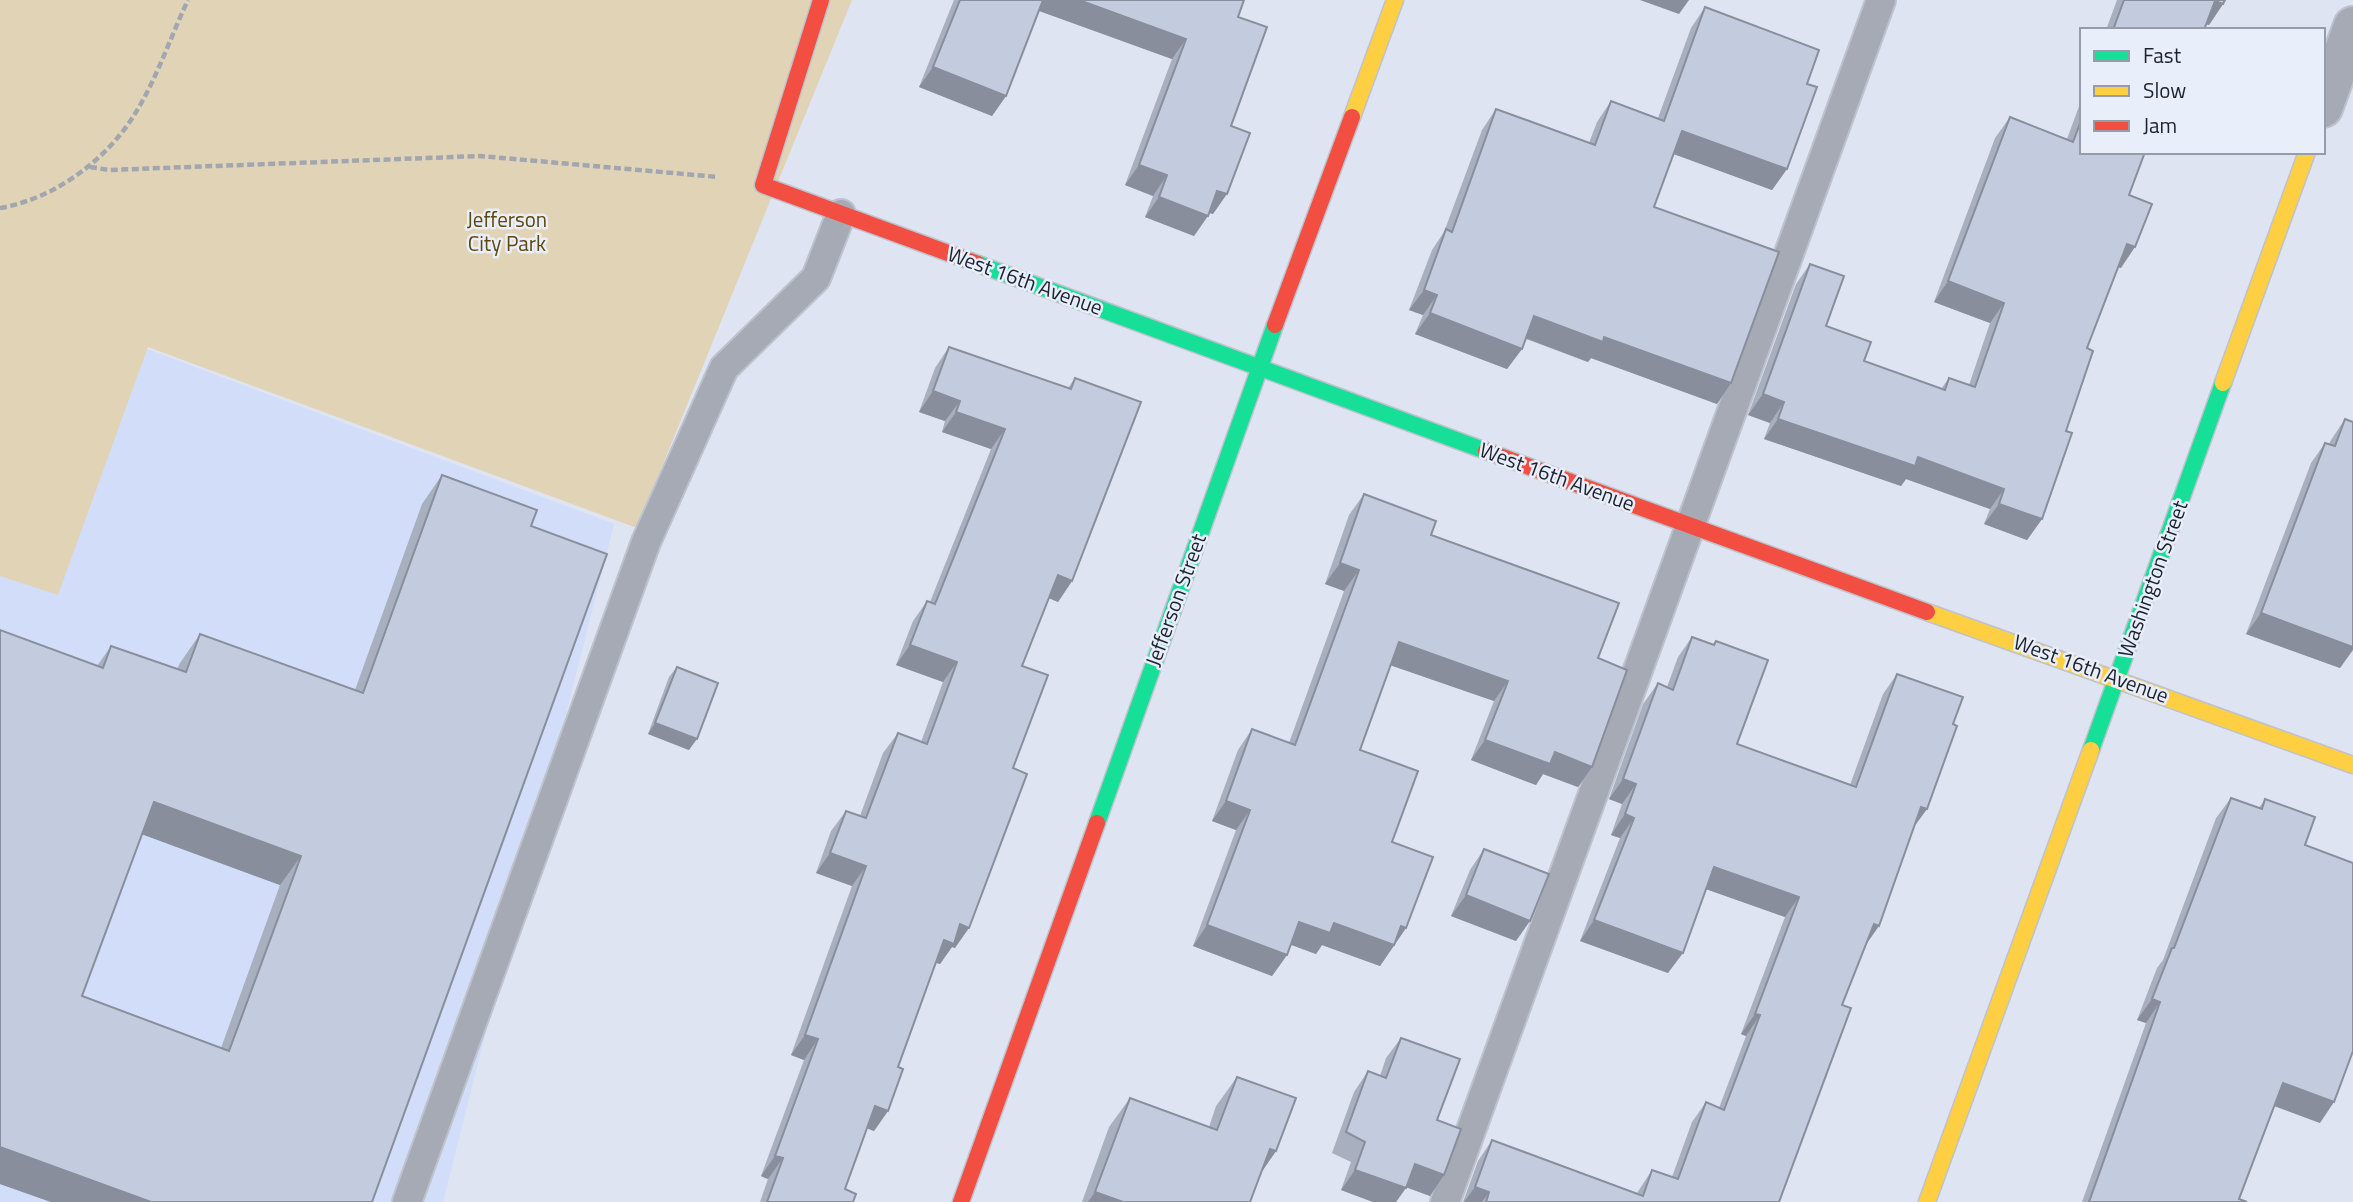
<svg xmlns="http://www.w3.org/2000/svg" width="2353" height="1202" font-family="'Titillium Web',sans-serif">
  <rect width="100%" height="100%" fill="#dee4f2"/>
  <polygon fill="#d2ddf9" points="0,294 614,524 443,1202 0,1202"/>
  <polygon fill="#e1d4b6" points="0,0 852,0 637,528 148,347 58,595 0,576"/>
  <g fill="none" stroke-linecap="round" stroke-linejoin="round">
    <defs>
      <g id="lane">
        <polyline points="407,1202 646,542 724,368 816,278 841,214"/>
        <polyline points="1445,1202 1881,0"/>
      </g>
      <polyline id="street" points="2323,108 2353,26"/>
      <g id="fast">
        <polyline points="978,264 1486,451"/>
        <polyline points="2091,750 2223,383"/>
        <polyline points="1097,823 1275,325"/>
      </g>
      <g id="slow">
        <polyline points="1352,117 1395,0"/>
        <polyline points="2223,383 2307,152"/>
        <polyline points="1927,612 2353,765"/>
        <polyline points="1927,1202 2091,750"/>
      </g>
      <g id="jam">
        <polyline points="821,0 763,185 978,264"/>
        <polyline points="1275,325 1352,117"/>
        <polyline points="1486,451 1927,612"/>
        <polyline points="961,1202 1097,823"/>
      </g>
    </defs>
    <use href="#lane" stroke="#bdc2cd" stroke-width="32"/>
    <use href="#street" stroke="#bdc2cd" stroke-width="42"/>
    <use href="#fast" stroke="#bdc2cd" stroke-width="19"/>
    <use href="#slow" stroke="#bdc2cd" stroke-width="19"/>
    <use href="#jam" stroke="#bdc2cd" stroke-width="19"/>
    <g stroke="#a2a6b0" stroke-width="4.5" stroke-dasharray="7 3.5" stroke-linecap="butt">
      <polyline points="90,167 109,170 480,156 718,177"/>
      <path d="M0,208c53,-9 104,-46 133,-91 23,-36 37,-79 55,-117"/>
    </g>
    <use href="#lane" stroke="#a5aab5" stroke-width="28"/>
    <use href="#street" stroke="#a5aab5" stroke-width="38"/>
    <use href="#fast" stroke="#16e098" stroke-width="16"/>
    <use href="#slow" stroke="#ffcf43" stroke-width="16"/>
    <use href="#jam" stroke="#f24e42" stroke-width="16"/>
  </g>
  <g fill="#a8afbf" fill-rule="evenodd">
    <polygon points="954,0 1244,0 1238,17 1231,126 1213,214 1209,213 1194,236 1145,217 1153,196 1125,185 1172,59 1039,11 1006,96 992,116 919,87"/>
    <polygon points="2117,0 2225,0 2223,4 2209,25 2206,24 2204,30 2106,30"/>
    <polygon points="1705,7 1807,84 1787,169 1772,190 1674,154 1654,207 1717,404 1591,358 1588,362 1526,339 1522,349 1507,369 1415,334 1423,315 1409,310 1432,250 1444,232 1482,130 1496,109 1589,143 1597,122 1611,101 1658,118 1691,28"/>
    <polygon points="2082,98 2082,152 2129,195 2121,268 2118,267 2087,348 2066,431 2042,519 2027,540 1984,524 1990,509 1906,479 1901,486 1764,439 1770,423 1748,415 1796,284 1810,264 1826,326 1864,361 1941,389 1949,378 1969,385 1990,323 1934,302 1995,138 2010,117 2067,139"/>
    <polygon points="949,347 1068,388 1075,378 1072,581 1058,602 1049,598 1022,666 1013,768 955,948 952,947 940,964 936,963 898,1067 888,1111 874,1131 867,1128 845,1189 853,1202 760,1202 768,1179 761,1176 804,1060 791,1055 852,886 816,873 831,831 846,811 860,816 883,753 898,733 921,742 943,682 896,665 913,621 927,601 930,602 991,449 942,432 945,421 919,412 935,368"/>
    <polygon points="2345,419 2340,668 2246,634 2311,463 2325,443 2329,444 2331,440"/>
    <path d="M442,475l89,51 -159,676h-321l-51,-18v-554l97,36 14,-20 66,23 3,-6 20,-29 155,56 67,-186zM142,834l138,51 -59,163 -139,-52z"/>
    <polygon points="1364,494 1431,535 1598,658 1592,767 1578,787 1543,774 1536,785 1471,760 1494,701 1390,665 1360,750 1392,842 1406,928 1380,966 1322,945 1316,954 1291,945 1287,955 1272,976 1193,946 1236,830 1212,821 1238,750 1252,729 1289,743 1344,591 1325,584 1349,515"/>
    <polygon points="1692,637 1713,644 1716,641 1737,744 1850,785 1883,694 1897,674 1953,724 1927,809 1914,827 1842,1005 1779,1202 1463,1202 1478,1161 1492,1140 1637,1193 1652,1170 1672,1177 1692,1122 1706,1102 1719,1108 1746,1036 1741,1034 1785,917 1706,889 1668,973 1580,941 1620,838 1611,835 1622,804 1609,799 1643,704 1658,683 1667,687 1678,657"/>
    <polygon points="677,667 689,750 648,734 669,677"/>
    <polygon points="2231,798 2259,808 2265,799 2305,845 2320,1123 2274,1106 2239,1199 2247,1202 2082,1202 2146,1023 2137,1020 2157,968 2163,960 2216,818"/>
    <polygon points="1484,849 1516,941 1451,916 1470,870"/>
    <polygon points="1401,1038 1437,1120 1430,1196 1406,1187 1396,1202 1373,1202 1341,1190 1351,1162 1332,1153 1354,1092 1368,1071 1380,1076 1386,1058"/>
    <polygon points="1237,1077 1276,1151 1261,1173 1250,1202 1082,1202 1109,1127 1130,1098 1209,1127 1216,1106"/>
  </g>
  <g fill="#888e9b">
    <polygon points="1040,0 1079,0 1186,39 1172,59 1034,9"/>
    <polygon points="1640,0 1689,0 1679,14"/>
    <polygon points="2215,1 2223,4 2209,25 2200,22"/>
    <polygon points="933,67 1006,96 992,116 919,87"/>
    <polygon points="1682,131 1787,169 1772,190 1668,152"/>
    <polygon points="1139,165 1167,175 1153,196 1125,185"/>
    <polygon points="1217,191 1227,194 1213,214 1203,211"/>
    <polygon points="1159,197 1208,216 1194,236 1145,217"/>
    <polygon points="2127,244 2135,247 2121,268 2112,265"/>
    <polygon points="1948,281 2004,303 1990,323 1934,302"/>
    <polygon points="1424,290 1437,295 1423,315 1409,310"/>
    <polygon points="1430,313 1522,349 1507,369 1415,334"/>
    <polygon points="1534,316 1604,337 1731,383 1717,404 1591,358 1588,362 1520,336"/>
    <polygon points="933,391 960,401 945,421 919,412"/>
    <polygon points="1763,394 1784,402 1770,423 1748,415"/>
    <polygon points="956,412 1005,429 991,449 942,432"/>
    <polygon points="1778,419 1918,457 2004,489 1990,509 1906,479 1901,486 1764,439"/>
    <polygon points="1999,504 2042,519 2027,540 1984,524"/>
    <polygon points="1340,563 1359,570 1344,591 1325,584"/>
    <polygon points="1058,575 1072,581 1058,602 1044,596"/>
    <polygon points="2261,613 2353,647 2353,650 2340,668 2246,634"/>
    <polygon points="1399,642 1508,681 1494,701 1384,663"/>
    <polygon points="910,645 957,662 943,682 896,665"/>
    <polygon points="655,723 697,739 689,750 648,734"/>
    <polygon points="1485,740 1555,752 1592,767 1578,787 1543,774 1536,785 1471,760"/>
    <polygon points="1623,779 1636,784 1622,804 1609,799"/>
    <polygon points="1226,801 1250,810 1236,830 1212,821"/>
    <polygon points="154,802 301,856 280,885 133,831"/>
    <polygon points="1921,807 1927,809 1912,829"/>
    <polygon points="1625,814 1634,818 1620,838 1611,835"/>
    <polygon points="830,853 866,866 852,886 816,873"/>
    <polygon points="1714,867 1799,897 1785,917 1700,887"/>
    <polygon points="1466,895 1530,921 1516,941 1451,916"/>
    <polygon points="1594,920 1683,953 1668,973 1580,941"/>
    <polygon points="1299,922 1401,926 1406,928 1380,966 1322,945 1316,954 1284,942"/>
    <polygon points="960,924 969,928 955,948 952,947 940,964 930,961 944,940"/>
    <polygon points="1874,924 1879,926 1865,946"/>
    <polygon points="1207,925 1287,955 1272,976 1193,946"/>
    <polygon points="2152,999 2160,1002 2146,1023 2137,1020"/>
    <polygon points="1755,1014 1760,1015 1746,1036 1741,1034"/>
    <polygon points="805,1035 818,1039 804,1060 791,1055"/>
    <polygon points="2283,1083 2334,1102 2320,1123 2269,1104"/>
    <polygon points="875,1106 888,1111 874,1131 861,1126"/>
    <polygon points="0,1147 151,1202 51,1202 0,1184"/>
    <polygon points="1270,1149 1276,1151 1256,1180"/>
    <polygon points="775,1156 783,1158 768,1179 761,1176"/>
    <polygon points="1415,1164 1444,1175 1430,1196 1400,1185"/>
    <polygon points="1355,1170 1406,1188 1396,1202 1373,1202 1341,1190"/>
    <polygon points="1475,1187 1489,1192 1482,1202 1464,1202"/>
    <polygon points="1095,1192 1123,1202 1088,1202"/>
  </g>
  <g fill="#c3cbde" stroke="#888e9b" stroke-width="2" fill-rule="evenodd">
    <polygon points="960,0 1043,0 1006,96 933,67"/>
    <polygon points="1079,0 1244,0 1238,17 1267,27 1231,126 1250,133 1227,194 1217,191 1208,216 1159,197 1167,175 1139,165 1186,39"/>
    <polygon points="2124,0 2225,0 2223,4 2215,1 2204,30 2113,30"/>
    <polygon points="1705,7 1819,50 1807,84 1817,87 1787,169 1682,131 1654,207 1779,252 1731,383 1604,337 1603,342 1534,316 1522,349 1430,313 1437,295 1424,290 1446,229 1452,232 1496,109 1595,145 1611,101 1664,121"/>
    <polygon points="2010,117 2073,142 2082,118 2082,152 2145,152 2129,195 2152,204 2135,247 2127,244 2087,348 2093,351 2066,431 2072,433 2042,519 1999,504 2004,489 1918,457 1915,466 1778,419 1784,402 1763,394 1810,264 1844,276 1826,326 1871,342 1864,361 1945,390 1949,378 1975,387 2004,303 1948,281"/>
    <polygon points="949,347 1071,389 1075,378 1141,402 1072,581 1058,575 1022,666 1048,675 1013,768 1027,774 969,928 960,924 954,944 944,940 898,1067 903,1069 888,1111 875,1106 845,1189 856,1194 853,1202 767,1202 783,1158 775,1156 818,1039 805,1035 866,866 830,853 846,811 866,818 898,733 927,744 957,662 910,645 927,601 935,604 1005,429 956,412 960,401 933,391"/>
    <polygon points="2345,419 2353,422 2353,647 2261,613 2325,443 2335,446"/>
    <path d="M442,475l95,35 -6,16 76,28 -235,648h-221l-151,-55v-517l103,38 8,-22 75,26 14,-38 163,59zM154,802l147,54 -72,195 -147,-55z"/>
    <polygon points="1364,494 1436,521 1431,535 1619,603 1598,658 1627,670 1592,767 1555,752 1550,764 1485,740 1508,681 1399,642 1360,750 1418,771 1392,842 1433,857 1406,928 1401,926 1394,945 1334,923 1330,933 1299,922 1287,955 1207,925 1250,810 1226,801 1252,729 1295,745 1359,570 1340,563"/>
    <polygon points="1692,637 1714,645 1716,641 1768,660 1737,744 1856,787 1897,674 1963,697 1953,724 1957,726 1927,809 1921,807 1879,926 1874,924 1842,1005 1851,1008 1779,1202 1486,1202 1489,1192 1475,1187 1492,1140 1643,1196 1652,1170 1678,1179 1706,1102 1724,1110 1760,1015 1755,1014 1799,897 1714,867 1683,953 1594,920 1634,818 1625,814 1636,784 1623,779 1658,683 1673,690"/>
    <polygon points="677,667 718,683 697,739 655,723"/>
    <polygon points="2231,798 2262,809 2265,799 2315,817 2305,845 2353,863 2353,1051 2334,1102 2283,1083 2239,1199 2247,1202 2089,1202 2160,1002 2152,999 2172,948 2174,948"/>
    <polygon points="1484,849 1549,874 1530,921 1466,895"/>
    <polygon points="1401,1038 1460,1059 1437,1120 1461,1129 1444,1175 1415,1164 1406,1188 1355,1170 1365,1142 1346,1132 1368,1071 1386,1078"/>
    <polygon points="1237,1077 1296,1098 1276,1151 1270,1149 1250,1202 1123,1202 1095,1192 1130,1098 1217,1130"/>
  </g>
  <g text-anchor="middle" stroke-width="5" stroke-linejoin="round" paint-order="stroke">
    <g font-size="21" fill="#5f480c" stroke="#e9eefb">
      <text x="507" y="227">Jefferson<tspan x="507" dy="24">City Park</tspan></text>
    </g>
    <g font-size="21" fill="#1d222d" stroke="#e9eefb">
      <text transform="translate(1025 281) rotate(20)" y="7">West 16th Avenue</text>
      <text transform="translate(1557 477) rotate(20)" y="7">West 16th Avenue</text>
      <text transform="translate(2153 579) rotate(-70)" y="7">Washington Street</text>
      <text transform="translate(1176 600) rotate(-70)" y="7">Jefferson Street</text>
      <text transform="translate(2091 669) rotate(20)" y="7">West 16th Avenue</text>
    </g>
  </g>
  <rect x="2080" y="28" width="245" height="126" fill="#e9eefb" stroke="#979ca9" stroke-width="2"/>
  <rect x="2094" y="51" width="35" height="10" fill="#16e098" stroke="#979ca9" stroke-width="2"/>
  <text x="2143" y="63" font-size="21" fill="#1d222d">Fast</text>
  <rect x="2094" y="86" width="35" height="10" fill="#ffcf43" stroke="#979ca9" stroke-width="2"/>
  <text x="2143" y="98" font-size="21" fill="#1d222d">Slow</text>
  <rect x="2094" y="121" width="35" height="10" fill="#f24e42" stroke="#979ca9" stroke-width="2"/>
  <text x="2143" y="133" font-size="21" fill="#1d222d">Jam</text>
</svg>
